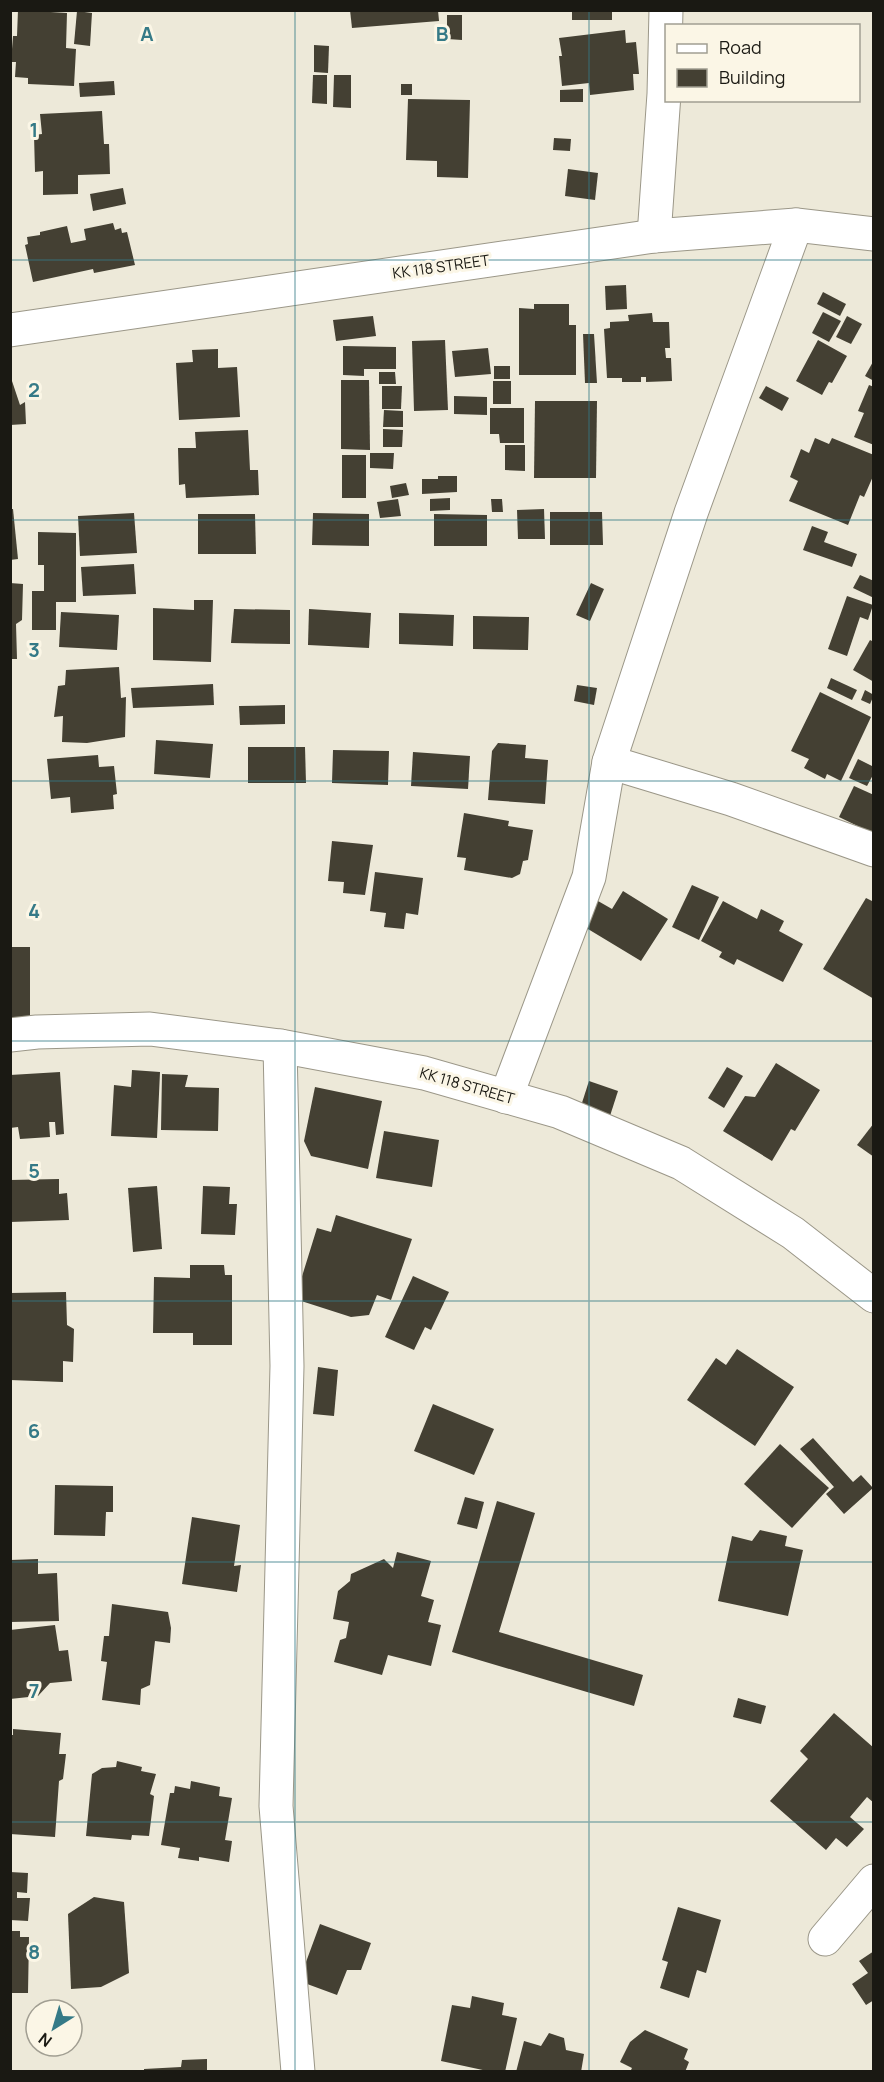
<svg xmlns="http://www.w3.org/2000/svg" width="884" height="2082" font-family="Manrope,sans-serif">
  <rect width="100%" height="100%" fill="#ede9d9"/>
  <g fill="#444033">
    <polygon points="18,10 67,13 66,48 76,49 74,86 28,84 28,78 15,77 16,62 11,62 13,36 17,36"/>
    <polygon points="350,10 438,10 439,21 352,28"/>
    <rect x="572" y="10" width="40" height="10"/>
    <polygon points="77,11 92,13 90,46 74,44"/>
    <polygon points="447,15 462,15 462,40 447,39"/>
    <polygon points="625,30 626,43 636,42 639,74 633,74 634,90 590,95 589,83 562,86 559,56 562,56 559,38"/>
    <polygon points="314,45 329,46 328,73 314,72"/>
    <polygon points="313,75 327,75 327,104 312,103"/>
    <polygon points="334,75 351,75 351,108 333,107"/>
    <polygon points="114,81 115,95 80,97 79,83"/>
    <rect x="401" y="84" width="11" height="11"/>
    <polygon points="583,89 583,102 560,102 560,90"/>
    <polygon points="408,99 470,100 468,178 437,177 437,161 406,160"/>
    <polygon points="102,111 104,144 109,144 110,174 78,175 78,194 43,195 43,171 35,172 34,135 42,134 40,114"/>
    <polygon points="554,138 571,139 570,151 553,150"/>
    <polygon points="568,169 598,173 595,200 565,196"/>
    <polygon points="123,188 126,204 93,211 90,194"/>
    <polygon points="113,223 115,230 121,228 122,233 127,232 135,265 94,273 93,269 33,282 25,245 28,244 27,237 40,235 40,232 67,226 71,243 86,240 84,229"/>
    <polygon points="626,285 627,309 606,310 605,286"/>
    <polygon points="823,292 846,304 840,316 817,304"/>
    <polygon points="534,304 569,304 569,325 576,325 576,375 519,375 519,308 534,309"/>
    <polygon points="823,312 841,321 829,342 812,333"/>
    <polygon points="652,313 653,322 669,322 670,348 665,348 666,358 671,358 672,381 646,382 646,377 641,377 641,382 622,382 622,378 607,378 604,329 610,328 610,322 629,321 628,315"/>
    <polygon points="373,316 376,336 336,341 333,320"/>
    <polygon points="847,316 862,324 851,344 836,337"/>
    <polygon points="583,334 594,334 597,383 585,383"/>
    <polygon points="445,340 448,410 414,411 412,341"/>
    <polygon points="818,340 847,356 832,383 829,382 822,395 796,381"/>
    <polygon points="343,346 396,347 396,369 364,369 364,376 343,375"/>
    <polygon points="488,348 491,374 455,377 452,351"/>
    <polygon points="218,349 218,368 237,367 240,417 179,420 176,363 193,362 192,350"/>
    <polygon points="874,360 874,381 865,376"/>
    <rect x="494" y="366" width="16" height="13"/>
    <polygon points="379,372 395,372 396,384 379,384"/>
    <polygon points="10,375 20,405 25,402 26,424 10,425"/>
    <polygon points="341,380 369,380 370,450 341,449"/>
    <rect x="493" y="381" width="18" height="23"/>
    <polygon points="869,385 874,387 874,445 854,437 864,413 858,411"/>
    <polygon points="382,386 402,386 401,409 382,409"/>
    <polygon points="766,386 789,398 782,411 759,398"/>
    <polygon points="454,396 487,397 487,415 454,414"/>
    <polygon points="535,401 597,401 596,478 534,478"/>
    <polygon points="490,408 524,408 524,443 500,443 499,434 490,434"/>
    <polygon points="384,410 403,411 403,427 383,427"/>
    <polygon points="383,429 403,430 402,447 383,447"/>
    <polygon points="248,430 250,470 258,470 259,495 186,498 185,484 179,485 178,448 196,448 195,432"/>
    <polygon points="815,438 829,444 832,438 874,455 874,474 864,497 860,495 848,525 789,501 798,481 790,477 801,449 809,453"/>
    <polygon points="505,445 525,445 525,471 505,470"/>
    <polygon points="370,453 394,453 393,469 370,468"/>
    <rect x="342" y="455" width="24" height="43"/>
    <polygon points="438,476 457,476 457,492 422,494 422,479 438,479"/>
    <polygon points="406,483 409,495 392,498 390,486"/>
    <polygon points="450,498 450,510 430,511 430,499"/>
    <polygon points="398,499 401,516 380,518 377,502"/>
    <polygon points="491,499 502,499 503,512 492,512"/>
    <polygon points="10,509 13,509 18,559 10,560"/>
    <polygon points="544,509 545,539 518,539 517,510"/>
    <polygon points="550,512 602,512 603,545 550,545"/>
    <polygon points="134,513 137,553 80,556 78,516"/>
    <polygon points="313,513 369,514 369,546 312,545"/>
    <polygon points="198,514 255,514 256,554 198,554"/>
    <polygon points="434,514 487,515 487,546 434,546"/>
    <polygon points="812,526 828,532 824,542 857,554 852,567 803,550"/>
    <polygon points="38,532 76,533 76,602 56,602 56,630 32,630 32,591 44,591 44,565 38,565"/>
    <polygon points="134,564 136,594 83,596 81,567"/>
    <polygon points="860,575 874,581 874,598 853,588"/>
    <polygon points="10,583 23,584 22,620 16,624 17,659 10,659"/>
    <polygon points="591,583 604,589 590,621 576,615"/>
    <polygon points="847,596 873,605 868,620 860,617 847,656 828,649"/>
    <polygon points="194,600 213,600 211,662 153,660 153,608 194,610"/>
    <polygon points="234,609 290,610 290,644 231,643"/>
    <polygon points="309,609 371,613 369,648 308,645"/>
    <polygon points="61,612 119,615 117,650 59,647"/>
    <polygon points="399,613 454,615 453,646 399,644"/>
    <polygon points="473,616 529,617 528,650 473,649"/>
    <polygon points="870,640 874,642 874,682 853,670"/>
    <polygon points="119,667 121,698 126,697 125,737 87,743 62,742 63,716 54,717 58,686 65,685 66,670"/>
    <polygon points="831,678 857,690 852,700 827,688"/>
    <polygon points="213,684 214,705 133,708 131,688"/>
    <polygon points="577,685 597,688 594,705 574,701"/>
    <polygon points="865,690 874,695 870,704 861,700"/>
    <polygon points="820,692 871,717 841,781 827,774 825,779 804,768 809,759 791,751"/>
    <polygon points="285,705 285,724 240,725 239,706"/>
    <polygon points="156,740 213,744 210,778 154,774"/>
    <polygon points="498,743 526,745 525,758 548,760 545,804 488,800 492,751"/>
    <polygon points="248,747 305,747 306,783 248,783"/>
    <polygon points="333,750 389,751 388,785 332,783"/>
    <polygon points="413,752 470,756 468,789 411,786"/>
    <polygon points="98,755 99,767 114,766 117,794 113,795 114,809 71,813 70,797 51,799 47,759"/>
    <polygon points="858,759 874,767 874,773 867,786 849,778"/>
    <polygon points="854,786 874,795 874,834 839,817"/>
    <polygon points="464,813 509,821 508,826 533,830 528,860 523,861 520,874 512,878 464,870 466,858 457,857"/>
    <polygon points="332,841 373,845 365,895 343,893 344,882 328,881"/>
    <polygon points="375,872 423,878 418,915 406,913 404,929 384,927 386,913 370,911"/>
    <polygon points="692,885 719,897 699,940 672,927"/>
    <polygon points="623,891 668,919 641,961 583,926 598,901 612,909"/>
    <polygon points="866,898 874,902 874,999 823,969"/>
    <polygon points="723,901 757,919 761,909 784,921 779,931 803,944 783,982 737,959 734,965 719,957 722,952 701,941"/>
    <rect x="10" y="947" width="20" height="73"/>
    <polygon points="776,1063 820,1090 795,1131 791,1129 772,1161 723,1131 745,1096 755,1097"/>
    <polygon points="727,1067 743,1076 724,1108 708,1098"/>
    <polygon points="132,1070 160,1072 157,1138 111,1136 114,1085 131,1087"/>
    <polygon points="60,1072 64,1134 56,1135 55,1122 49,1122 50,1137 20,1139 18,1127 10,1128 10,1075"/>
    <polygon points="162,1074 188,1075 185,1087 219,1088 218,1131 161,1130"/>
    <polygon points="589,1081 618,1091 609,1119 580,1109"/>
    <polygon points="315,1087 382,1101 368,1169 311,1156 304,1141"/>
    <polygon points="874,1123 874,1157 857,1145"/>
    <polygon points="384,1131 439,1140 432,1187 376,1178"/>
    <polygon points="59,1179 59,1194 67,1193 69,1220 10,1222 10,1180"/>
    <polygon points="157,1186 162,1249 133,1252 128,1188"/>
    <polygon points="203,1186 230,1187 229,1204 237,1204 235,1235 201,1234"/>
    <polygon points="336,1215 412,1239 391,1300 377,1295 369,1315 351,1317 295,1299 317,1228 331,1232"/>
    <polygon points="190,1265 224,1265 225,1275 232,1275 232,1345 193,1345 193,1333 153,1333 154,1277 190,1278"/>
    <polygon points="413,1276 449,1292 431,1330 425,1327 414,1350 385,1337"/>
    <polygon points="66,1292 67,1325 74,1329 73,1362 63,1361 63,1382 10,1380 10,1293"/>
    <polygon points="737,1349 794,1387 755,1446 687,1400 716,1358 726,1365"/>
    <polygon points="318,1367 338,1370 334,1416 313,1414"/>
    <polygon points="433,1404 494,1429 474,1475 414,1451"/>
    <polygon points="813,1438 853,1482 861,1475 873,1488 844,1514 826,1494 834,1487 800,1449"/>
    <polygon points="780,1444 829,1488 792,1528 744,1484"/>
    <polygon points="55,1485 113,1486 113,1512 106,1512 105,1536 54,1535"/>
    <polygon points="465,1497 484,1502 477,1529 457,1524"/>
    <polygon points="497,1501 535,1513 499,1632 643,1675 634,1706 452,1652"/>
    <polygon points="192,1517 240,1525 234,1566 241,1565 237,1592 182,1584"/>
    <polygon points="760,1530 787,1536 785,1546 803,1550 788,1616 718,1601 732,1536 752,1541"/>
    <polygon points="397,1552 431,1561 421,1596 434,1600 428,1622 441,1625 431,1666 388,1655 382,1675 334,1662 340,1640 346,1638 349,1622 333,1619 338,1591 350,1581 351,1574 384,1559 393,1568"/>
    <polygon points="38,1559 38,1574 57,1573 59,1621 10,1622 10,1560"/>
    <polygon points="112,1604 168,1612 171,1628 170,1643 155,1641 150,1685 141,1689 140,1705 102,1700 107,1662 101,1661 104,1636 109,1636"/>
    <polygon points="55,1625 59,1651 68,1650 72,1681 50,1683 38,1696 10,1699 10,1630"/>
    <polygon points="738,1698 766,1706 761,1724 733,1717"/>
    <polygon points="834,1713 874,1748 874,1803 867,1797 850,1817 864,1829 847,1847 836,1838 826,1850 770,1801 808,1759 800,1751"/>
    <polygon points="13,1729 61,1733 59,1754 66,1754 63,1779 59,1781 55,1837 10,1834 10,1735 13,1735"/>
    <polygon points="117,1761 142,1767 141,1771 156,1774 150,1794 154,1796 149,1836 132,1835 131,1840 86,1836 92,1774 102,1768 116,1767"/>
    <polygon points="191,1781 220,1787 219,1796 232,1798 225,1840 232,1841 229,1862 199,1857 199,1861 178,1858 180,1848 161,1845 170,1793 174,1793 175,1786 190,1789"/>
    <polygon points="10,1872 28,1873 27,1893 17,1892 17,1898 30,1898 28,1921 10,1920"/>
    <polygon points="94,1897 124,1902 129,1973 101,1987 71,1989 68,1914"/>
    <polygon points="678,1907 721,1920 706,1973 697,1970 689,1998 660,1988 668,1962 662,1960"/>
    <polygon points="320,1924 371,1943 361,1970 347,1970 337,1995 299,1981"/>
    <polygon points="10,1931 20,1931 20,1937 29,1937 28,1993 10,1993"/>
    <polygon points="874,1951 874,2000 866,2005 852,1984 868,1973 859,1961"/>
    <polygon points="472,1996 504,2003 502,2015 517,2018 505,2072 492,2072 441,2061 452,2005 470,2008"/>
    <polygon points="645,2030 688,2049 684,2059 689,2062 685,2072 630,2072 632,2068 620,2062 630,2042"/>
    <polygon points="549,2033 564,2038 566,2050 584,2054 581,2072 516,2072 524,2041 541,2046"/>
    <polygon points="207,2059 207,2072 144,2072 144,2069 181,2067 182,2060"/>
  </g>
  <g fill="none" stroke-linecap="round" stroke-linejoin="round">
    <defs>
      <g id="minor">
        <polyline points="654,236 664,94 666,10"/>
        <polyline points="10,330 654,236 796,225 874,234"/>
        <polyline points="609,762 731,799 874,850"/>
        <polyline points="10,1035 37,1032 150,1029 280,1046 424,1073 560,1112 681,1163 793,1233 874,1296"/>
        <polyline points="280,1046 287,1366 276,1806 298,2072"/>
        <polyline points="506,1097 589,877 609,762 691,513 796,225"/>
        <polyline points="825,1939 874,1881"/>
      </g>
    </defs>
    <use href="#minor" stroke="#9b9788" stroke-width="35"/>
    <use href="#minor" stroke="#fff" stroke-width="33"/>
  </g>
  <path fill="none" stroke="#357a87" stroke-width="1.5" stroke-opacity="0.55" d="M295,10v2062M589,10v2062M10,260h864M10,520h864M10,781h864M10,1041h864M10,1301h864M10,1562h864M10,1822h864"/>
  <g text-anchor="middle" stroke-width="6" stroke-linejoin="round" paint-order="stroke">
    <g font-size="15" fill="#1a1913" stroke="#fbf6e6">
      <text transform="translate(441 267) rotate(-8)" y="5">KK 118 STREET</text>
      <text transform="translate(467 1086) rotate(16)" y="5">KK 118 STREET</text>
    </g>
  </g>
  <g font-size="20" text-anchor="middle" font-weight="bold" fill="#357a87" stroke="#fbf6e6" stroke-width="6" stroke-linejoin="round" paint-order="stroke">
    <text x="147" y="41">A</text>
    <text x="442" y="41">B</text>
    <text x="34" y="137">1</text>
    <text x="34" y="397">2</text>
    <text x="34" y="657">3</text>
    <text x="34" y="918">4</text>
    <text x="34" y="1178">5</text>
    <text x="34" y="1438">6</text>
    <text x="34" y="1698">7</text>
    <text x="34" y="1959">8</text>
  </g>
  <rect width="884" height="2082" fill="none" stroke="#1a1913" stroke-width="24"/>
  <rect x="665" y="24" width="195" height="78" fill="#fbf6e6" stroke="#a19e92" stroke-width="1.5"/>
  <rect x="677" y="44" width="30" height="9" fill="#ffffff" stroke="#a19e92" stroke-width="1.5"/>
  <text x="719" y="54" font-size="18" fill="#1a1913">Road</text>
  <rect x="677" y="69" width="30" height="18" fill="#444033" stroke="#a19e92" stroke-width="1.5"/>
  <text x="719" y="84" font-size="18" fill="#1a1913">Building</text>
  <g transform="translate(54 2028) rotate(217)"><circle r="28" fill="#fbf6e6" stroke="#a19e92" stroke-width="1.5"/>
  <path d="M0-4.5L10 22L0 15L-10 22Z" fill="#357a87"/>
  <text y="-9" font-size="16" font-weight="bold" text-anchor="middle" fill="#1a1913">N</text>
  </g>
</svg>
